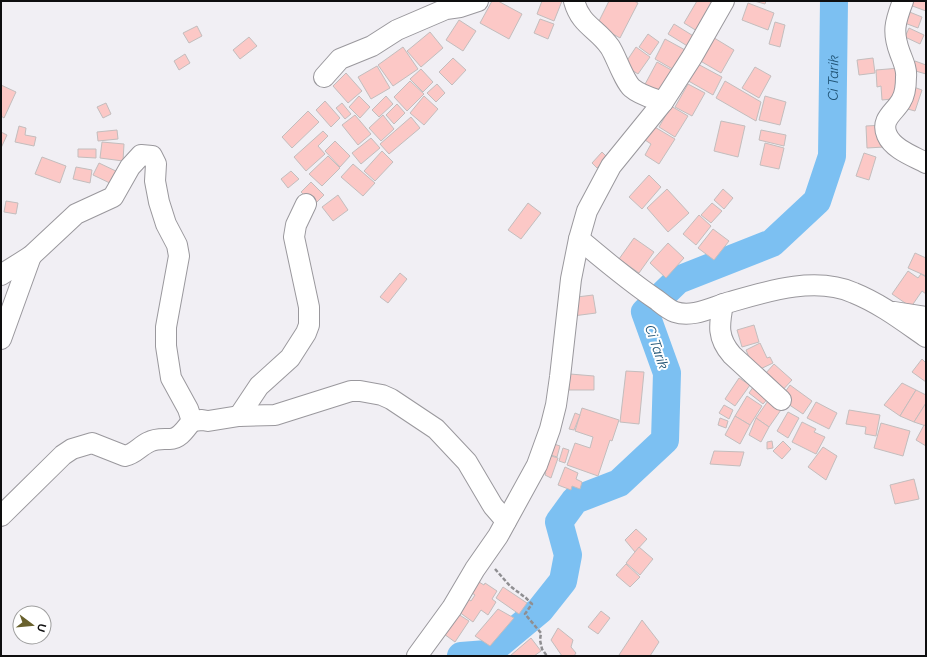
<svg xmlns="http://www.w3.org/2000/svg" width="927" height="657" font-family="Raleway,sans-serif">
  <rect width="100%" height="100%" fill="#f1eff4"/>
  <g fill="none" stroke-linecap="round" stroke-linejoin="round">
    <path stroke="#7cc0f2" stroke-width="28" id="s1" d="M461,656l26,-2 53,-44 23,-29 5,-26 -9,-33 16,-22 44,-17 46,-43 2,-67 -22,-61 33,-32 94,-37 45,-42 15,-45 2,-155"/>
  </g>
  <g fill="#fcc8c6" stroke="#c3bdbd">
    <polygon points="492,1 498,1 522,14 509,39 480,23"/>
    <polygon points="542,1 562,1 554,21 537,14"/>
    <polygon points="609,1 634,1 638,3 620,38 597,25"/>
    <polygon points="697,1 709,1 714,4 697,31 684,23"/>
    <polygon points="754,1 766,1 765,4"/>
    <polygon points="908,1 926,1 926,11 907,4"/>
    <polygon points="748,3 774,13 768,30 742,20"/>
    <polygon points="907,11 922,17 918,28 902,22"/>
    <polygon points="540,19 554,24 548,39 534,33"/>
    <polygon points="459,20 476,31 463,51 446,40"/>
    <polygon points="775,22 785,25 780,47 769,44"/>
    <polygon points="674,24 695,37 689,47 668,34"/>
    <polygon points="197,26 202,36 189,43 183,33"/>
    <polygon points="909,28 924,35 920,44 905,37"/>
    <polygon points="430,32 443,48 421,67 407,51"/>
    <polygon points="648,34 659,42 650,55 639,47"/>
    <polygon points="711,36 734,50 721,73 697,59"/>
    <polygon points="249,37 257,46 240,59 233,50"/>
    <polygon points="665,39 687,51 676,71 655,59"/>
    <polygon points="403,47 418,69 393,86 378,65"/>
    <polygon points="636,47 650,57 638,74 624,65"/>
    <polygon points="185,54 190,63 179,70 174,61"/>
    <polygon points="453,58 466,70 452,85 439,72"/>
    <polygon points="873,58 875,73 859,75 857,60"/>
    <polygon points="915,61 926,65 926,74 912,70"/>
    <polygon points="657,62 675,72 661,97 643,88"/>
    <polygon points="694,62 722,77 713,95 685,79"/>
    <polygon points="377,66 390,88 371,99 358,77"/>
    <polygon points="755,67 771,76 759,98 742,88"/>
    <polygon points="900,68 902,98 882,100 881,86 877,87 876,70"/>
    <polygon points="421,69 433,82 423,92 410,79"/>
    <polygon points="346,73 362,91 348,103 333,86"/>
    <polygon points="410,81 424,94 407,111 394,97"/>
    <polygon points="725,81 761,102 756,121 716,98"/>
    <polygon points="437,84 445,93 436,102 427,93"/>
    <polygon points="688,84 705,93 692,116 675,107"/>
    <polygon points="1,85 16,92 4,118 1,116"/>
    <polygon points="911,86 922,90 915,111 904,108"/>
    <polygon points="359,96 370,107 360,118 349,107"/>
    <polygon points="386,96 393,104 379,117 372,110"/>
    <polygon points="424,96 438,109 424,125 410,113"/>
    <polygon points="765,96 786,102 780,125 759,120"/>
    <polygon points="325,101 340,118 331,127 316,110"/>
    <polygon points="106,103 111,114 103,118 97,107"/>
    <polygon points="342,103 351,114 345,119 336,108"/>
    <polygon points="397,104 405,113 394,124 386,115"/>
    <polygon points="671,106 688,116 675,137 659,127"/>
    <polygon points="308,111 319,122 292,148 282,137"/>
    <polygon points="355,115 371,134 358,145 342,125"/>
    <polygon points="383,115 394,129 381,141 369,128"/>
    <polygon points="411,117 420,128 389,154 380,144"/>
    <polygon points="721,121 745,126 738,157 714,151"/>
    <polygon points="883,125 884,147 867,148 866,126"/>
    <polygon points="19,126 26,128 25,135 36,137 34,146 15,142"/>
    <polygon points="653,126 675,139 659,164 645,155 651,144 645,140"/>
    <polygon points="117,130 118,139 98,141 97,132"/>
    <polygon points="761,130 786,135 784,146 759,140"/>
    <polygon points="323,131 328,136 318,146 325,154 306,171 294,157"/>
    <polygon points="1,132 7,135 1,148"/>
    <polygon points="371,138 380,148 361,164 352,153"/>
    <polygon points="335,141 350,156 340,167 325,151"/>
    <polygon points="102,142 124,144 123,161 100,158"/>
    <polygon points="765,143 784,148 779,169 760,165"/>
    <polygon points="78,149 96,149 96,158 78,157"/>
    <polygon points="382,151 393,162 375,181 364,171"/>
    <polygon points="602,152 607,157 597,168 592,163"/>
    <polygon points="864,153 876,157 869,180 856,176"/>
    <polygon points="328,156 340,168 322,186 309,174"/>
    <polygon points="42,157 66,166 60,183 35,174"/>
    <polygon points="99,163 120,173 114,185 93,175"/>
    <polygon points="353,164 375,183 363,196 341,177"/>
    <polygon points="76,167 92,170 90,183 73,179"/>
    <polygon points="291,171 299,179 288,188 281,179"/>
    <polygon points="649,175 661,187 642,209 629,197"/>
    <polygon points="311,182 324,195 314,205 301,192"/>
    <polygon points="667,189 689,213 668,232 647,208"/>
    <polygon points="723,189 733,198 724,209 714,200"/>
    <polygon points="338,195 348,210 333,221 322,207"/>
    <polygon points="6,201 18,203 16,214 4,212"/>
    <polygon points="528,203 541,213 521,239 508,230"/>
    <polygon points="712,203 722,211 711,223 701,215"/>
    <polygon points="699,215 711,226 696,245 683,234"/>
    <polygon points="713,229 729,241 714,260 698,248"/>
    <polygon points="634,238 654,252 639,273 619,259"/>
    <polygon points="668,243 684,258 666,278 650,263"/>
    <polygon points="915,253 926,258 926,276 908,268"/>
    <polygon points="908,271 918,278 921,274 926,277 926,294 922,291 911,307 892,294"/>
    <polygon points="400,273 407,279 388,303 380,297"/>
    <polygon points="593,295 596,313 573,316 577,297"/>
    <polygon points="754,325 759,342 742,347 737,330"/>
    <polygon points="760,343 767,358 770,357 773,363 756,371 747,358 749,357 746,350"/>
    <polygon points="922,359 926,363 926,382 912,372"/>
    <polygon points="774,364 792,380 779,394 765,374"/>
    <polygon points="626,371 644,372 639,424 620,422"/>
    <polygon points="570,374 594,376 594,390 569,390"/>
    <polygon points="739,378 750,385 735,406 725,399"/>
    <polygon points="756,383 771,395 763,404 749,393"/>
    <polygon points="902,383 916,390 900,416 884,405"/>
    <polygon points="790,385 812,401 803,414 785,402 783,395"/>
    <polygon points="916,390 926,395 926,403 914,422 900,416"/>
    <polygon points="747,396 762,406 750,425 735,416"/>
    <polygon points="770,398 783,407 769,427 756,418"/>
    <polygon points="816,402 837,413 829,429 807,418"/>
    <polygon points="926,403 926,426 914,422"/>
    <polygon points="724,405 733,410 729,419 719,413"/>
    <polygon points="582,408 619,420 612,441 610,440 598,476 567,465 575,443 590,448 593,437 575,431"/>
    <polygon points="849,410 880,415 876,436 865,434 866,427 846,424"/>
    <polygon points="788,412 799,418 788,438 777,431"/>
    <polygon points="575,413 580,415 574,430 569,429"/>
    <polygon points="735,416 750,425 740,444 725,435"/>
    <polygon points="720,418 728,421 726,428 718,425"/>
    <polygon points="756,418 769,427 761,442 749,435"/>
    <polygon points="802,422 816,429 814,432 825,437 816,454 792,442"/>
    <polygon points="881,423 910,431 903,456 874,448"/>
    <polygon points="924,425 926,426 926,446 916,440"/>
    <polygon points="772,441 773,448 767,449 767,442"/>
    <polygon points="783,441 791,449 782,459 773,451"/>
    <polygon points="551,443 560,446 557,457 548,454"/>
    <polygon points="823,447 837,456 826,480 808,467"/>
    <polygon points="563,448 569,450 565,463 559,461"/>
    <polygon points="714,451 744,452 740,466 710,464"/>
    <polygon points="548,455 558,458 551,478 545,475 546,473 543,472"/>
    <polygon points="565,467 578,473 576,479 582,482 580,489 572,486 571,490 558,485"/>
    <polygon points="914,479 919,499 895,504 890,485"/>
    <polygon points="636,529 647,539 635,552 625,540"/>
    <polygon points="639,547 653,559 640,575 626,563"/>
    <polygon points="626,564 640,577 630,587 616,575"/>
    <polygon points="479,582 484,585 485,583 497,591 492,599 496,602 488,615 481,610 473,622 459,612 468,599 471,601 475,595 472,593"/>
    <polygon points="503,587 527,603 519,614 496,598"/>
    <polygon points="498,609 514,618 490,646 475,636"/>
    <polygon points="601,611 610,618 598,634 588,627"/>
    <polygon points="458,614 469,621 455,642 444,634"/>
    <polygon points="642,620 659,642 650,656 621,656 619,655"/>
    <polygon points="558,628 573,640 571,647 576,653 574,656 562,656 551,640"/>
    <polygon points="531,638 541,651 534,656 510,656"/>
  </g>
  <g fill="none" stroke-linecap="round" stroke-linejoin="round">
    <defs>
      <g id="minor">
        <path d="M574,1c7,25 23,27 36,46 6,9 14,34 22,41 8,7 20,10 31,14"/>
        <path d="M903,1c-8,21 -11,31 -3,52 3,8 7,16 6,24 0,7 -1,18 -5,24 -6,11 -21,18 -14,34 6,14 26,21 39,28"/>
        <polyline points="324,77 340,59 372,46 397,30 446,9 460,7 478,1"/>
        <path d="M579,239c25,21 51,43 78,61 5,4 12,10 18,12 18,6 37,-5 55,-10 38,-11 86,-26 124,-9 27,11 49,28 72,44"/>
        <polyline points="1,275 31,256 76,214 113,197 130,167 141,155 152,156 156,164 155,181 159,202 166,224 177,245 179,256 166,327 166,346 171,378 188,409 192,421 202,420 208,421 239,416 275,415 351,391 360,391 382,395 391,399 436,429 467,462 493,506 506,521"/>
        <path d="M723,304c-4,21 -6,34 9,51l49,45"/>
        <polyline points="894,312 926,317"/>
        <polyline points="1,339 31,256"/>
        <polyline points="239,416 259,386 290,358 306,333 309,325 309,307 294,237 296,225 306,204"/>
        <path d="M1,516l62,-61 9,-6 20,-6 33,13c10,-2 15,-10 24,-14 7,-4 14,-3 21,-3 10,0 16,-11 22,-18"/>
        <polyline points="417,656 452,608 475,569 498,536 537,465 550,429 556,405 560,377 571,279 579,239 587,211 611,166 663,102 692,57 724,1"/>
      </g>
    </defs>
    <use href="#minor" stroke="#9a989d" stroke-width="22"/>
    <polyline stroke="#8f8e91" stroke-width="2.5" stroke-dasharray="4 2" stroke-linecap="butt" points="495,569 510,586 526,598 532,604 525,614 541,633 540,640 542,649 547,656"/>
    <use href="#minor" stroke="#fff" stroke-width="20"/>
  </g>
  <g text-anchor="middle" stroke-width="4" stroke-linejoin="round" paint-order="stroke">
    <g font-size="14" font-style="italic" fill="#215476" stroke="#fff">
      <text dy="5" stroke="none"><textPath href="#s1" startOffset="796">Ci Tarik</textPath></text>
      <text transform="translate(657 347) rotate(71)" y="5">Ci Tarik</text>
    </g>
  </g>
  <rect width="927" height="657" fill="none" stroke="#0e0e0f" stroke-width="4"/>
  <g transform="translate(32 625) rotate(106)"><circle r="19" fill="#ffffff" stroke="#9f9f9f"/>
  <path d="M0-3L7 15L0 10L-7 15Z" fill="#68602c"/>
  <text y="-6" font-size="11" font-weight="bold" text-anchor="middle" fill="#0e0e0f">U</text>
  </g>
</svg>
